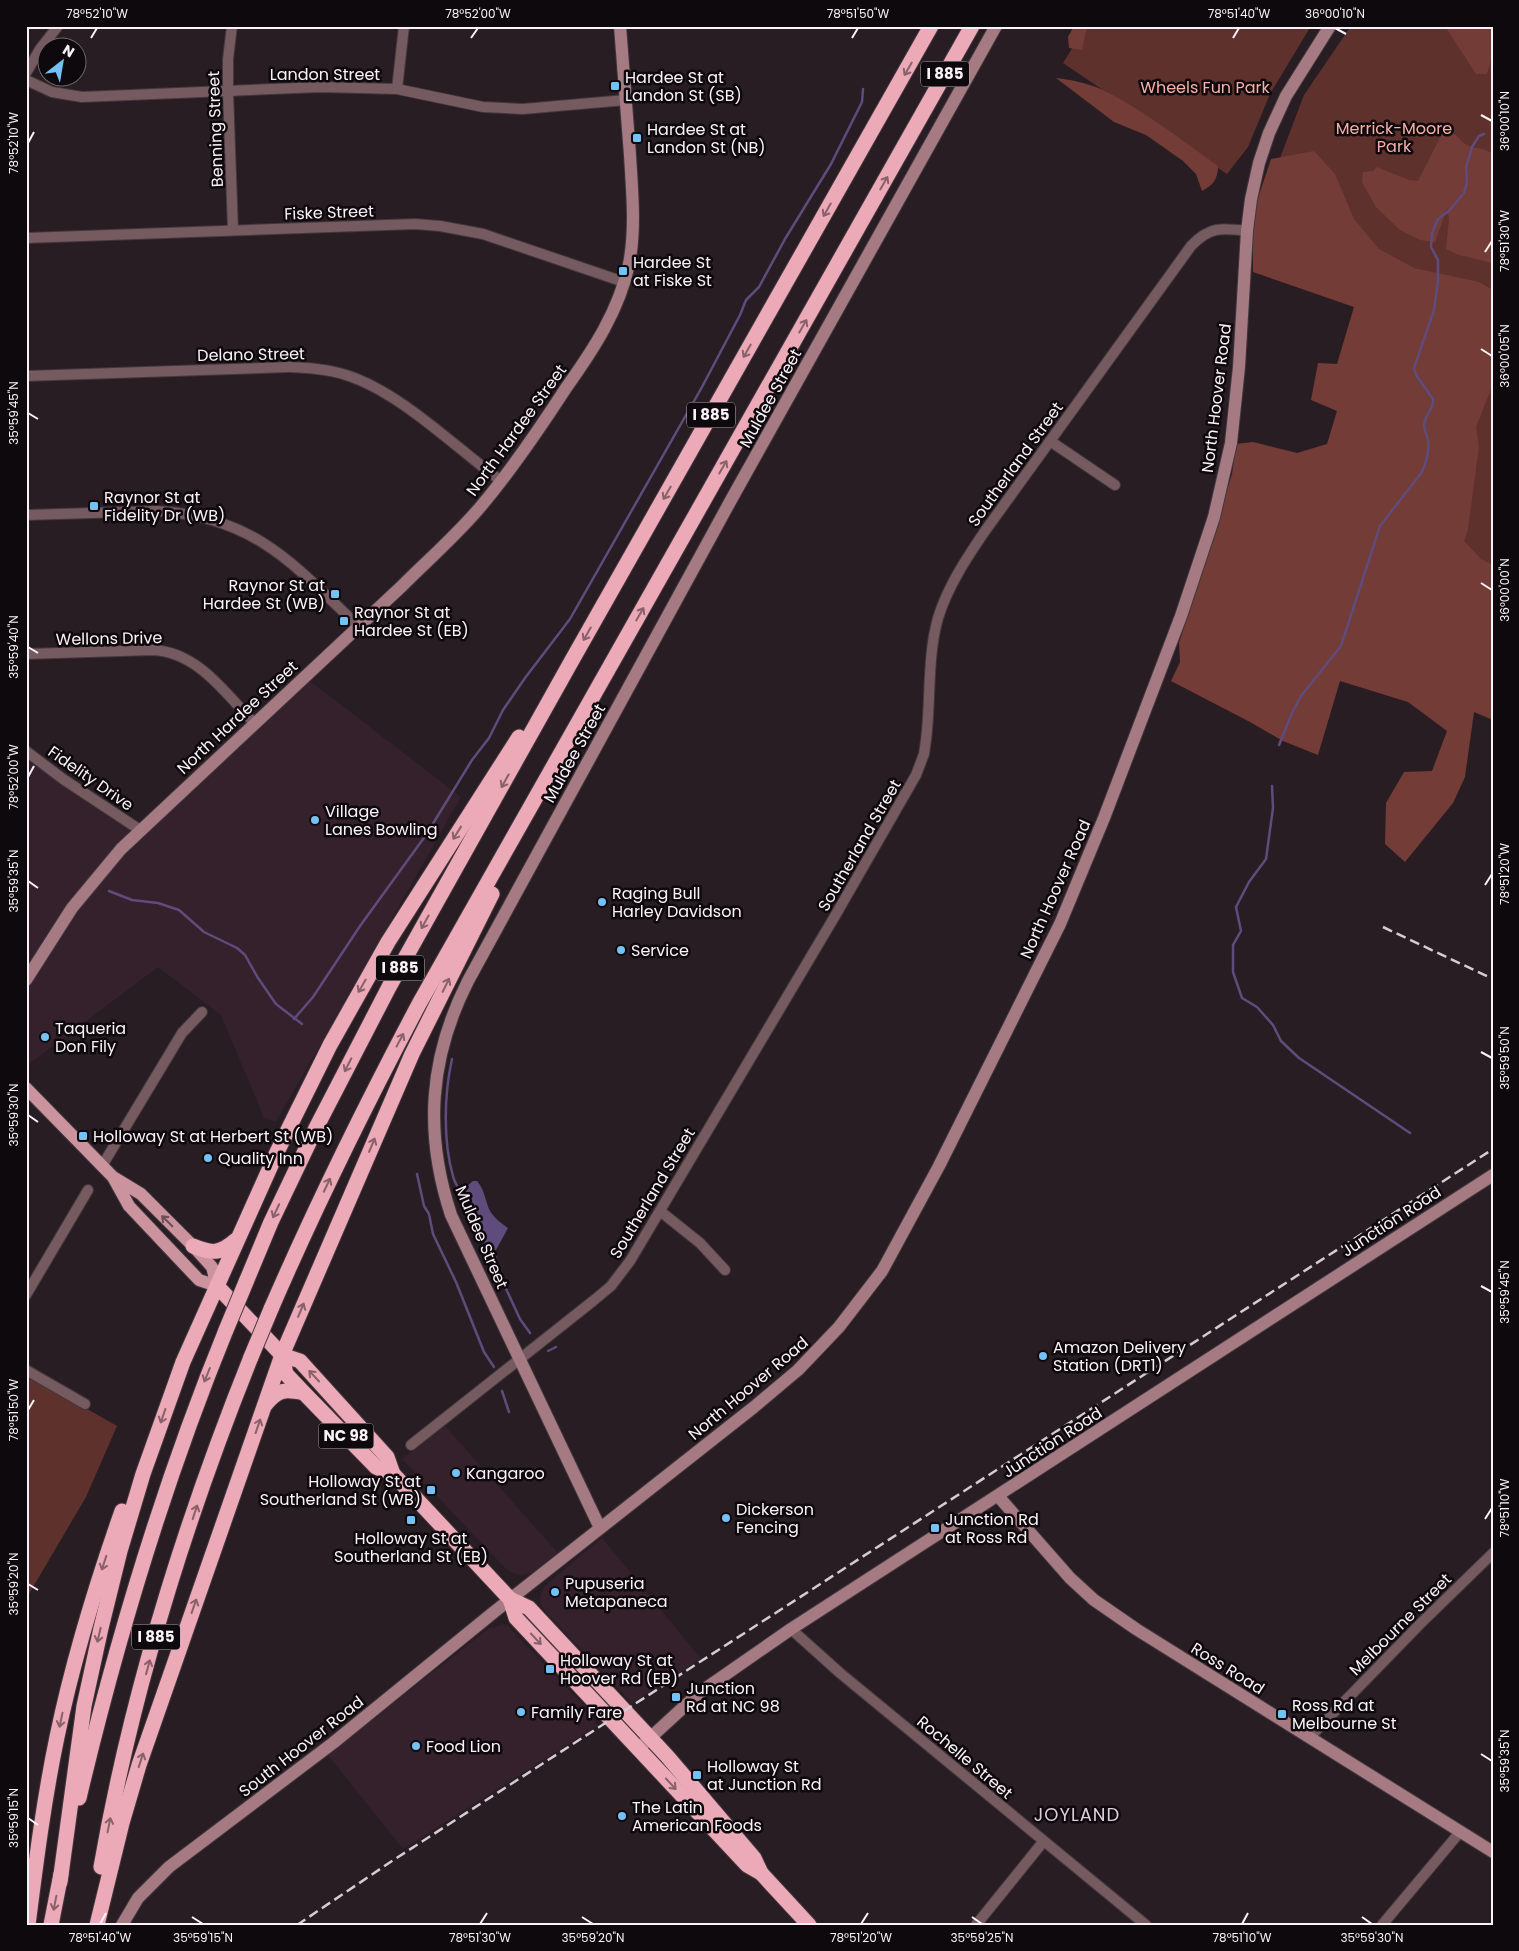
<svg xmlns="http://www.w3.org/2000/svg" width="1519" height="1951" font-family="Poppins,sans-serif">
  <rect width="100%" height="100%" fill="#291d24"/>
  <g fill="#34212c">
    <polygon points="310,681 461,797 276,1122 264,1118 221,1015 158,967 29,1064 26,1061 26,759 144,836"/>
    <polygon points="445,1426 558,1553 532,1573 522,1575 513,1573 506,1569 402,1459"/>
    <polygon points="602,1538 701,1659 632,1703 545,1611 541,1605 540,1598 542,1590 547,1584"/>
    <polygon points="504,1624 508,1626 589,1711 597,1726 403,1849 328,1755 488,1629"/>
  </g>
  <g fill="#5e312d">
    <polygon points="1086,26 1311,26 1270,94 1248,147 1227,174 1063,63"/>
    <polygon points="1351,26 1493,26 1493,589 1436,553 1432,321 1280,158 1304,95"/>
    <polygon points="26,1374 117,1426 86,1497 26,1599"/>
  </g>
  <g fill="#743c37">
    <polygon points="1074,26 1087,26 1082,50 1069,48 1068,37"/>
    <polygon points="1445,26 1493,26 1493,53 1487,74 1476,74"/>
    <path d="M1056,78c16,2 32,5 47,12 41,20 78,50 115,76 0,13 -5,19 -16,25l-6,-17 -13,-13 -37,-26 -32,-13z"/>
    <path d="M1444,130c15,3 14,11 25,16 9,3 16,2 24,8v109l-34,-8 -13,-6 3,-31 -2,-10 -12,34 -15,-2 -20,-10 -24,-23 -14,-25 1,-10 10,-1 4,-4 32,13 9,1z"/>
    <polygon points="1314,151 1335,174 1354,219 1379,249 1414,268 1479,282 1493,290 1493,384 1476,427 1479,446 1468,529 1464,541 1481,559 1493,565 1493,720 1474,712 1465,777 1453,803 1405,862 1385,844 1386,803 1404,772 1432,771 1447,731 1408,702 1340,681 1318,755 1283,741 1250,722 1171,681 1180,662 1179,643 1232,474 1236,444 1253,442 1297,453 1327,444 1337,411 1311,400 1318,363 1337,364 1354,307 1253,272 1253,230 1256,204 1271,159"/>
  </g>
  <path fill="#5f4b7c" d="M473,1181h4c8,9 8,20 13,30 5,8 11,12 18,17l-12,22 -8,3 -23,-65z"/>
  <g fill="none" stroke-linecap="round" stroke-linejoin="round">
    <g stroke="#5f4b7c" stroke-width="2.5">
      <path d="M1279,745l13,-32 9,-17 40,-50 39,-120 42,-54c4,-10 8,-21 6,-32 -1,-6 -6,-12 -3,-19 2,-8 9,-13 8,-22l-17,-24 -2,-7 20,-58 4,-30v-20l-7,-13 1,-14 6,-14 11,-8 15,-18 3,-11 -1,-14 6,-21 7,-11 5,-2"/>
      <polyline points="1272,786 1273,808 1266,859 1249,882 1236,907 1241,931 1233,945 1233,972 1242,998 1257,1007 1273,1025 1281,1041 1299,1058 1410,1133"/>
      <polyline points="109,891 132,900 158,903 179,910 204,932 237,948 245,955 258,978 276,1004 302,1024"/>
      <polyline points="294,1019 313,997 360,926 426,835 472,760 489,738 503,710 525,678 570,619 702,387 740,315 746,300 759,287 785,239 831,164 862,102 863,89"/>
      <path d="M452,1059c-8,36 -9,82 1,117 1,6 6,12 8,18l-1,3"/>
      <polyline points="417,1174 424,1206 429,1214 433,1234 456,1282 484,1352 494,1367"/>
      <polyline points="493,1251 496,1259 495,1264"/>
      <polyline points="493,1265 495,1265 520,1319 530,1333"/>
      <polyline points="548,1351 556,1347"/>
      <polyline points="502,1391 509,1412"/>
    </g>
    <defs>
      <g id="street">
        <polyline points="232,26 228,59 228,92 233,230"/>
        <polyline points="26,73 40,49 58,26"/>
        <polyline points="26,80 52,92 82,97 321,87 397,89 483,107 523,109 626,100"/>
        <polyline points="397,89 404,26"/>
        <polyline points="26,238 415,224 440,226 483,234 624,282"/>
        <path d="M26,376l263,-9c19,1 39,2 57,8 54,17 109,72 155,106"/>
        <polyline points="1050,441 1115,485"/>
        <path d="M26,515l131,-4c96,5 137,53 201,115"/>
        <path d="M26,654l127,-4c45,2 73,44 102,74"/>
        <polyline points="26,751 63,779 140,830"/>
        <polyline points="102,1166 182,1033 202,1012"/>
        <polyline points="660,1211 700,1243 725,1270"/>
        <polyline points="26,1295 88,1190"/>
        <polyline points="26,1370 85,1404"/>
        <path d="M411,1445l182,-144 18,-15 19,-25 205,-345 81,-141 8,-21 2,-14c5,-40 1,-83 12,-122 10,-32 28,-59 47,-87l206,-285c19,-20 31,-18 56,-15"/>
        <polyline points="791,1629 840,1673 1146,1925"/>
        <polyline points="1309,1738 1420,1624 1493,1553"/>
        <polyline points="976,1925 1043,1842"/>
        <polyline points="1382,1925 1460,1832"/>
      </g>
      <g id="secondary">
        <path d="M26,980l46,-72 49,-59 281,-263c27,-27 56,-52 80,-81 31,-37 58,-77 84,-117 27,-38 53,-77 63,-124 7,-35 3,-74 1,-109 -3,-43 -7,-86 -10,-129"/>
        <polyline points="998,1496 1070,1578 1094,1600 1136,1629 1493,1852"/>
        <path d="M600,1528l-149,-313c-27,-82 -22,-157 17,-234l263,-481 265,-474"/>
        <polyline points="638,1749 699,1693 791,1629 1493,1175"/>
        <polyline points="122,1925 138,1898 169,1867 333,1743 494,1612 754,1407 798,1370 839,1327 882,1271 939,1166 1060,924 1104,818 1181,616 1214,517 1231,443 1239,367 1247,231 1251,199 1259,163 1269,133 1286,96 1330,26"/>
      </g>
      <polyline id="primary" points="26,1088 113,1177 141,1194 193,1246 212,1267 217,1286 199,1280 129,1206 113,1177"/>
      <g id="highway">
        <path d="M193,1246c19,8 27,8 43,-6"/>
        <polyline points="246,1282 271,1222 316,1128 389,987 571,662 931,26"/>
        <polyline points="217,1286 282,1355 286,1374 304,1393 376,1467 393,1474 510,1599 529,1608 667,1756 754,1858 761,1873"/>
        <path d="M271,1309c45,-104 95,-205 148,-305l553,-978"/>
        <polyline points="282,1355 300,1361 387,1457 393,1474"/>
        <path d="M265,1405c13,-16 20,-16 39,-12"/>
        <polyline points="510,1599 516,1618 747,1865 761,1873 809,1925"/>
        <path d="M79,1798c38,-160 85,-316 147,-468"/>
        <path d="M101,1867c30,-172 85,-348 150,-510"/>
        <polyline points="60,1882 84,1706 101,1628 120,1551 143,1474 183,1362 277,1152 330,1045 388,942 519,737"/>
        <path d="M28,1925c8,-63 16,-126 29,-188 16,-77 39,-152 65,-226"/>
        <polyline points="51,1925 61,1874"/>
        <polyline points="97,1925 122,1823 139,1765 282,1355 412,1054 492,894"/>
      </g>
    </defs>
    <use href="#street" stroke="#42373d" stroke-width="12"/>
    <use href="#secondary" stroke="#42373d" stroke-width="14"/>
    <use href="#primary" stroke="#42373d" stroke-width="14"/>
    <use href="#highway" stroke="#42373d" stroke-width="17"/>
    <use href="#street" stroke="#755a60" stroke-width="10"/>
    <use href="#secondary" stroke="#a57a83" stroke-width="12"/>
    <use href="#primary" stroke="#ca939e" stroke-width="12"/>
    <use href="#highway" stroke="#eca9b7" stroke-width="15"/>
    <g stroke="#d5ccd1" stroke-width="2.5" stroke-dasharray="10 5" stroke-linecap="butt">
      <polyline points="1383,927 1493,979"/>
      <polyline points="297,1925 392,1861 1493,1149"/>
    </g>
    <defs>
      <g id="highway-bridge">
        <polyline points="226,1330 246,1282"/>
        <polyline points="251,1357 271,1309"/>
      </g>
    </defs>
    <use href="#highway-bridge" stroke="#42373d" stroke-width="17" stroke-linecap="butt"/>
    <use href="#highway-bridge" stroke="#eca9b7" stroke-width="15"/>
  </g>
  <defs><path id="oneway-shaft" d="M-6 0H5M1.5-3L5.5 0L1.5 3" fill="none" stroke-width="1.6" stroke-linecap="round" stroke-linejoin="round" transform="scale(1.25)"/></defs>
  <g stroke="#88616a">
    <use href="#oneway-shaft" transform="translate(908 69) rotate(120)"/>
    <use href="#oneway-shaft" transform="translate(884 183) rotate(-60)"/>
    <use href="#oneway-shaft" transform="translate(827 210) rotate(120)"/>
    <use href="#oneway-shaft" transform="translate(803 326) rotate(-60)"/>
    <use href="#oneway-shaft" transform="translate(747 351) rotate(120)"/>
    <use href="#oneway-shaft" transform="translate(723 467) rotate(-60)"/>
    <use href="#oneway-shaft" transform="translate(667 493) rotate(120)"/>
    <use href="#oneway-shaft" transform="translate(640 614) rotate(-60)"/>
    <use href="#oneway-shaft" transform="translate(587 634) rotate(120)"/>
    <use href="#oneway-shaft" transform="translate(505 781) rotate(119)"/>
    <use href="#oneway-shaft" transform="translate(457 833) rotate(122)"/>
    <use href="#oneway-shaft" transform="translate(425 922) rotate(119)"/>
    <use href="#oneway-shaft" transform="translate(446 985) rotate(-64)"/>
    <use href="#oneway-shaft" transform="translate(362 986) rotate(120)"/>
    <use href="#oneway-shaft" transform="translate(400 1040) rotate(-62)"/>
    <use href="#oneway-shaft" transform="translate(348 1065) rotate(117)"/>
    <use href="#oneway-shaft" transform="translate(372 1145) rotate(-67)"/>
    <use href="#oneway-shaft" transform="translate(327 1185) rotate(-65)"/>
    <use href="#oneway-shaft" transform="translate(276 1211) rotate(115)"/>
    <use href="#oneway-shaft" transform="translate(301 1310) rotate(-67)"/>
    <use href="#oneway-shaft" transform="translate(207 1375) rotate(112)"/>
    <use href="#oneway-shaft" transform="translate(314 1376) rotate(-133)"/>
    <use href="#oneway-shaft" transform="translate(163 1416) rotate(109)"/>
    <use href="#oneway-shaft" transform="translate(258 1426) rotate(-71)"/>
    <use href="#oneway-shaft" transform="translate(195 1512) rotate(-72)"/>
    <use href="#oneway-shaft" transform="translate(104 1563) rotate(108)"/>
    <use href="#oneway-shaft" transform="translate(194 1606) rotate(-71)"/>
    <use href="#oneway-shaft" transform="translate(99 1635) rotate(103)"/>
    <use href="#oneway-shaft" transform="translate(536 1639) rotate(47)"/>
    <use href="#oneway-shaft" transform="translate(148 1667) rotate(-75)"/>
    <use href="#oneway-shaft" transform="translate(61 1720) rotate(102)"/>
    <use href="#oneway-shaft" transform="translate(141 1760) rotate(-72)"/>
    <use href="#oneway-shaft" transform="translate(671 1784) rotate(47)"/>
    <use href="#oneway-shaft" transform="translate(109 1825) rotate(-79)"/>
    <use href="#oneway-shaft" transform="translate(55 1903) rotate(101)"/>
  </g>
  <use stroke="#6c4e55" href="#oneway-shaft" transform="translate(167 1221) rotate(-135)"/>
  <path fill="none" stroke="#fbf2f7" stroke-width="2" d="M1335,28l11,6M91,38l6,-10M471,38l7,-10M852,38l6,-10M1233,38l6,-10M1481,115l11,6M28,143l6,-11M1485,252l7,-11M1481,349l11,7M28,413l10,6M1481,583l11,7M28,647l10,6M28,777l6,-11M28,881l10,7M1485,885l7,-11M1481,1052l11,6M28,1115l10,7M1481,1286l11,6M28,1410l6,-10M1485,1519l7,-11M28,1584l10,6M1481,1754l11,7M28,1818l10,7M192,1917l11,7M582,1917l11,7M972,1917l10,7M1362,1917l10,7M100,1924l6,-11M480,1924l7,-11M861,1924l7,-11M1242,1924l6,-11"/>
  <g fill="#73c1f5" stroke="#0e090c" stroke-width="2">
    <rect x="610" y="81" width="10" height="10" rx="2.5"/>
    <rect x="632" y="133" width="10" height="10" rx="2.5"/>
    <rect x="618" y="266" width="10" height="10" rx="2.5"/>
    <rect x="89" y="501" width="10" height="10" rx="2.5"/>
    <rect x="330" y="589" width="10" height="10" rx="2.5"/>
    <rect x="339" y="616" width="10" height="10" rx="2.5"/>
    <circle cx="315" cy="820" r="5"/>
    <circle cx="602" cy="902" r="5"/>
    <circle cx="621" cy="950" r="5"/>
    <circle cx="45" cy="1037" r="5"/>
    <rect x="78" y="1131" width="10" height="10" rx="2.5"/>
    <circle cx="208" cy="1158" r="5"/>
    <circle cx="1043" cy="1356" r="5"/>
    <circle cx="456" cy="1473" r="5"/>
    <rect x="426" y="1485" width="10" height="10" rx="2.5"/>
    <circle cx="726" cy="1518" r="5"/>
    <rect x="406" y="1515" width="10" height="10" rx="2.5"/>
    <rect x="930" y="1523" width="10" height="10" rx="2.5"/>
    <circle cx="555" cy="1592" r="5"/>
    <rect x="545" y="1664" width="10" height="10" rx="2.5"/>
    <rect x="671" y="1692" width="10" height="10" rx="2.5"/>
    <circle cx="521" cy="1712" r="5"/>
    <rect x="1277" y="1709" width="10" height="10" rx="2.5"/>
    <circle cx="416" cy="1746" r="5"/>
    <rect x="692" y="1770" width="10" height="10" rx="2.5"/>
    <circle cx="622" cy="1816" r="5"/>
  </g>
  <g text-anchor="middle" stroke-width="5" stroke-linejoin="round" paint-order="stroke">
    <g fill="#0e090c" stroke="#b4acb0" stroke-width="1">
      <rect x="921" y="61.5" width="48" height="25" rx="4"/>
      <rect x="687" y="402.5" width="48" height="25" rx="4"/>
      <rect x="376" y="955.5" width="48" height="25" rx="4"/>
      <rect x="318.5" y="1423.5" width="55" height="25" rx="4"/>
      <rect x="132" y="1624.5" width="48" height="25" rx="4"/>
    </g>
    <g font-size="15" font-weight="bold" fill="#fbf2f7">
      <text x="945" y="79">I 885</text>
      <text x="711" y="420">I 885</text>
      <text x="400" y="973">I 885</text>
      <text x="346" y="1441">NC 98</text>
      <text x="156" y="1642">I 885</text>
    </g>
    <g font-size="16" fill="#fbf2f7" stroke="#0e090c">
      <text x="325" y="80">Landon Street</text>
      <text transform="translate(215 129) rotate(-92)" y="6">Benning Street</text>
      <text transform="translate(329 212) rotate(-2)" y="6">Fiske Street</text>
      <text transform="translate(251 354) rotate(-1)" y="6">Delano Street</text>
      <text transform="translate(770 398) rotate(-61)" y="6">Muldee Street</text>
      <text transform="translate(1216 398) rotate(-83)" y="6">North Hoover Road</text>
      <text transform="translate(516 430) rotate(-54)" y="6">North Hardee Street</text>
      <text transform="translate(1015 464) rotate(-54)" y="6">Southerland Street</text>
      <text transform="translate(109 638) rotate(-1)" y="6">Wellons Drive</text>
      <text transform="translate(237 717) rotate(-43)" y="6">North Hardee Street</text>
      <text transform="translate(574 753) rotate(-61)" y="6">Muldee Street</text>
      <text transform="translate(91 778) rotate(35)" y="6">Fidelity Drive</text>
      <text transform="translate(859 845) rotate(-60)" y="6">Southerland Street</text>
      <text transform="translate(1055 889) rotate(-66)" y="6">North Hoover Road</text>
      <text transform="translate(652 1193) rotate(-59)" y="6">Southerland Street</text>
      <text transform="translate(1391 1221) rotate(-33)" y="6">Junction Road</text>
      <text transform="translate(482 1237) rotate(67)" y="6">Muldee Street</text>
      <text transform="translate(748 1388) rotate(-40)" y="6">North Hoover Road</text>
      <text transform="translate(1052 1442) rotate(-33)" y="6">Junction Road</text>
      <text transform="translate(1400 1624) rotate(-45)" y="6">Melbourne Street</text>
      <text transform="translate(1228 1668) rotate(32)" y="6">Ross Road</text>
      <text transform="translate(301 1746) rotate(-38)" y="6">South Hoover Road</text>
      <text transform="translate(965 1757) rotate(40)" y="6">Rochelle Street</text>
    </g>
    <g font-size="16" fill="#fbf2f7" stroke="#0e090c" text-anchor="start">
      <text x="625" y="83">Hardee St at<tspan x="625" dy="18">Landon St (SB)</tspan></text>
      <text x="647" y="135">Hardee St at<tspan x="647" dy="18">Landon St (NB)</tspan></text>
      <text x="633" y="268">Hardee St<tspan x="633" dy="18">at Fiske St</tspan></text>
      <text x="104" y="503">Raynor St at<tspan x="104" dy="18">Fidelity Dr (WB)</tspan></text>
      <text x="325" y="591" text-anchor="end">Raynor St at<tspan x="325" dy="18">Hardee St (WB)</tspan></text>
      <text x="354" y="618">Raynor St at<tspan x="354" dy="18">Hardee St (EB)</tspan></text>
      <text x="325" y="817">Village<tspan x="325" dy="18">Lanes Bowling</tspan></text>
      <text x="612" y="899">Raging Bull<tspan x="612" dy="18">Harley Davidson</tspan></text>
      <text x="631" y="956">Service</text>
      <text x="55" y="1034">Taqueria<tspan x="55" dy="18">Don Fily</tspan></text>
      <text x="93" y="1142">Holloway St at Herbert St (WB)</text>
      <text x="218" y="1164">Quality Inn</text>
      <text x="1053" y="1353">Amazon Delivery<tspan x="1053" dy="18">Station (DRT1)</tspan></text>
      <text x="466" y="1479">Kangaroo</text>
      <text x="421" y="1487" text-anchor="end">Holloway St at<tspan x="421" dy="18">Southerland St (WB)</tspan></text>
      <text x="736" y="1515">Dickerson<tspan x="736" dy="18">Fencing</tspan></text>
      <text x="945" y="1525">Junction Rd<tspan x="945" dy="18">at Ross Rd</tspan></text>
      <text x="411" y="1544" text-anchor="middle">Holloway St at<tspan x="411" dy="18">Southerland St (EB)</tspan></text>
      <text x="565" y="1589">Pupuseria<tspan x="565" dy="18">Metapaneca</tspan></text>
      <text x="560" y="1666">Holloway St at<tspan x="560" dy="18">Hoover Rd (EB)</tspan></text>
      <text x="686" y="1694">Junction<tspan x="686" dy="18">Rd at NC 98</tspan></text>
      <text x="1292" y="1711">Ross Rd at<tspan x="1292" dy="18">Melbourne St</tspan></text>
      <text x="531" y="1718">Family Fare</text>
      <text x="426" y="1752">Food Lion</text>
      <text x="707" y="1772">Holloway St<tspan x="707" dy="18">at Junction Rd</tspan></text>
      <text x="632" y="1813">The Latin<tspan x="632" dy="18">American Foods</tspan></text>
    </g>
    <g font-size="16" fill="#f9afa7" stroke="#0e090c">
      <text x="1205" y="93">Wheels Fun Park</text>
      <text x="1394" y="134">Merrick-Moore<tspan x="1394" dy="18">Park</tspan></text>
    </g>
    <g font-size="18" letter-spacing="1" fill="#dfcdd7" stroke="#0e090c">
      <text x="1077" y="1821">JOYLAND</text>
    </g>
  </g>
  <rect width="1519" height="1951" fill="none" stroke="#0e090c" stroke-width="55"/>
  <g transform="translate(62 62) rotate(31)"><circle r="24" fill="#0e090c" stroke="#6d666a"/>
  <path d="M0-4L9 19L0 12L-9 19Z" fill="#73c1f5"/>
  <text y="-8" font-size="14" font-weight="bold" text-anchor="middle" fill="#fbf2f7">N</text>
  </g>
  <rect x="28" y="28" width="1464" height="1896" fill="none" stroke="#fbf2f7" stroke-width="2"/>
  <g font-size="12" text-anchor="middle" fill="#fbf2f7">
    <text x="97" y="18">78°52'10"W</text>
    <text x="478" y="18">78°52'00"W</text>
    <text x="858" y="18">78°51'50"W</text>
    <text x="1239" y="18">78°51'40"W</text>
    <text x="1335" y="18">36°00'10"N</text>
    <text transform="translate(1505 121) rotate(-90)" y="4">36°00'10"N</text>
    <text transform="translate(14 143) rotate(-90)" y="4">78°52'10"W</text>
    <text transform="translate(1505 241) rotate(-90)" y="4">78°51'30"W</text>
    <text transform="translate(1505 356) rotate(-90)" y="4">36°00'05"N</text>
    <text transform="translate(14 413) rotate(-90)" y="4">35°59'45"N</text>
    <text transform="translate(1505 590) rotate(-90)" y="4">36°00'00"N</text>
    <text transform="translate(14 647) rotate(-90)" y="4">35°59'40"N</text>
    <text transform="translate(14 777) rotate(-90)" y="4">78°52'00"W</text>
    <text transform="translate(1505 874) rotate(-90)" y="4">78°51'20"W</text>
    <text transform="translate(14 881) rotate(-90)" y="4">35°59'35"N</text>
    <text transform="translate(1505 1058) rotate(-90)" y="4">35°59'50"N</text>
    <text transform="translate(14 1115) rotate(-90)" y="4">35°59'30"N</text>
    <text transform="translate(1505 1292) rotate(-90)" y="4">35°59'45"N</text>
    <text transform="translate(14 1410) rotate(-90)" y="4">78°51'50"W</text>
    <text transform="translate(1505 1508) rotate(-90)" y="4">78°51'10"W</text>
    <text transform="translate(14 1584) rotate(-90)" y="4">35°59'20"N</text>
    <text transform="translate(1505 1761) rotate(-90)" y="4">35°59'35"N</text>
    <text transform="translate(14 1818) rotate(-90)" y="4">35°59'15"N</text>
    <text x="100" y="1942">78°51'40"W</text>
    <text x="203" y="1942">35°59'15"N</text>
    <text x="480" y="1942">78°51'30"W</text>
    <text x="593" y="1942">35°59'20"N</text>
    <text x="861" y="1942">78°51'20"W</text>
    <text x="982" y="1942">35°59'25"N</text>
    <text x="1242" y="1942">78°51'10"W</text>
    <text x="1372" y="1942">35°59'30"N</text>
  </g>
</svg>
